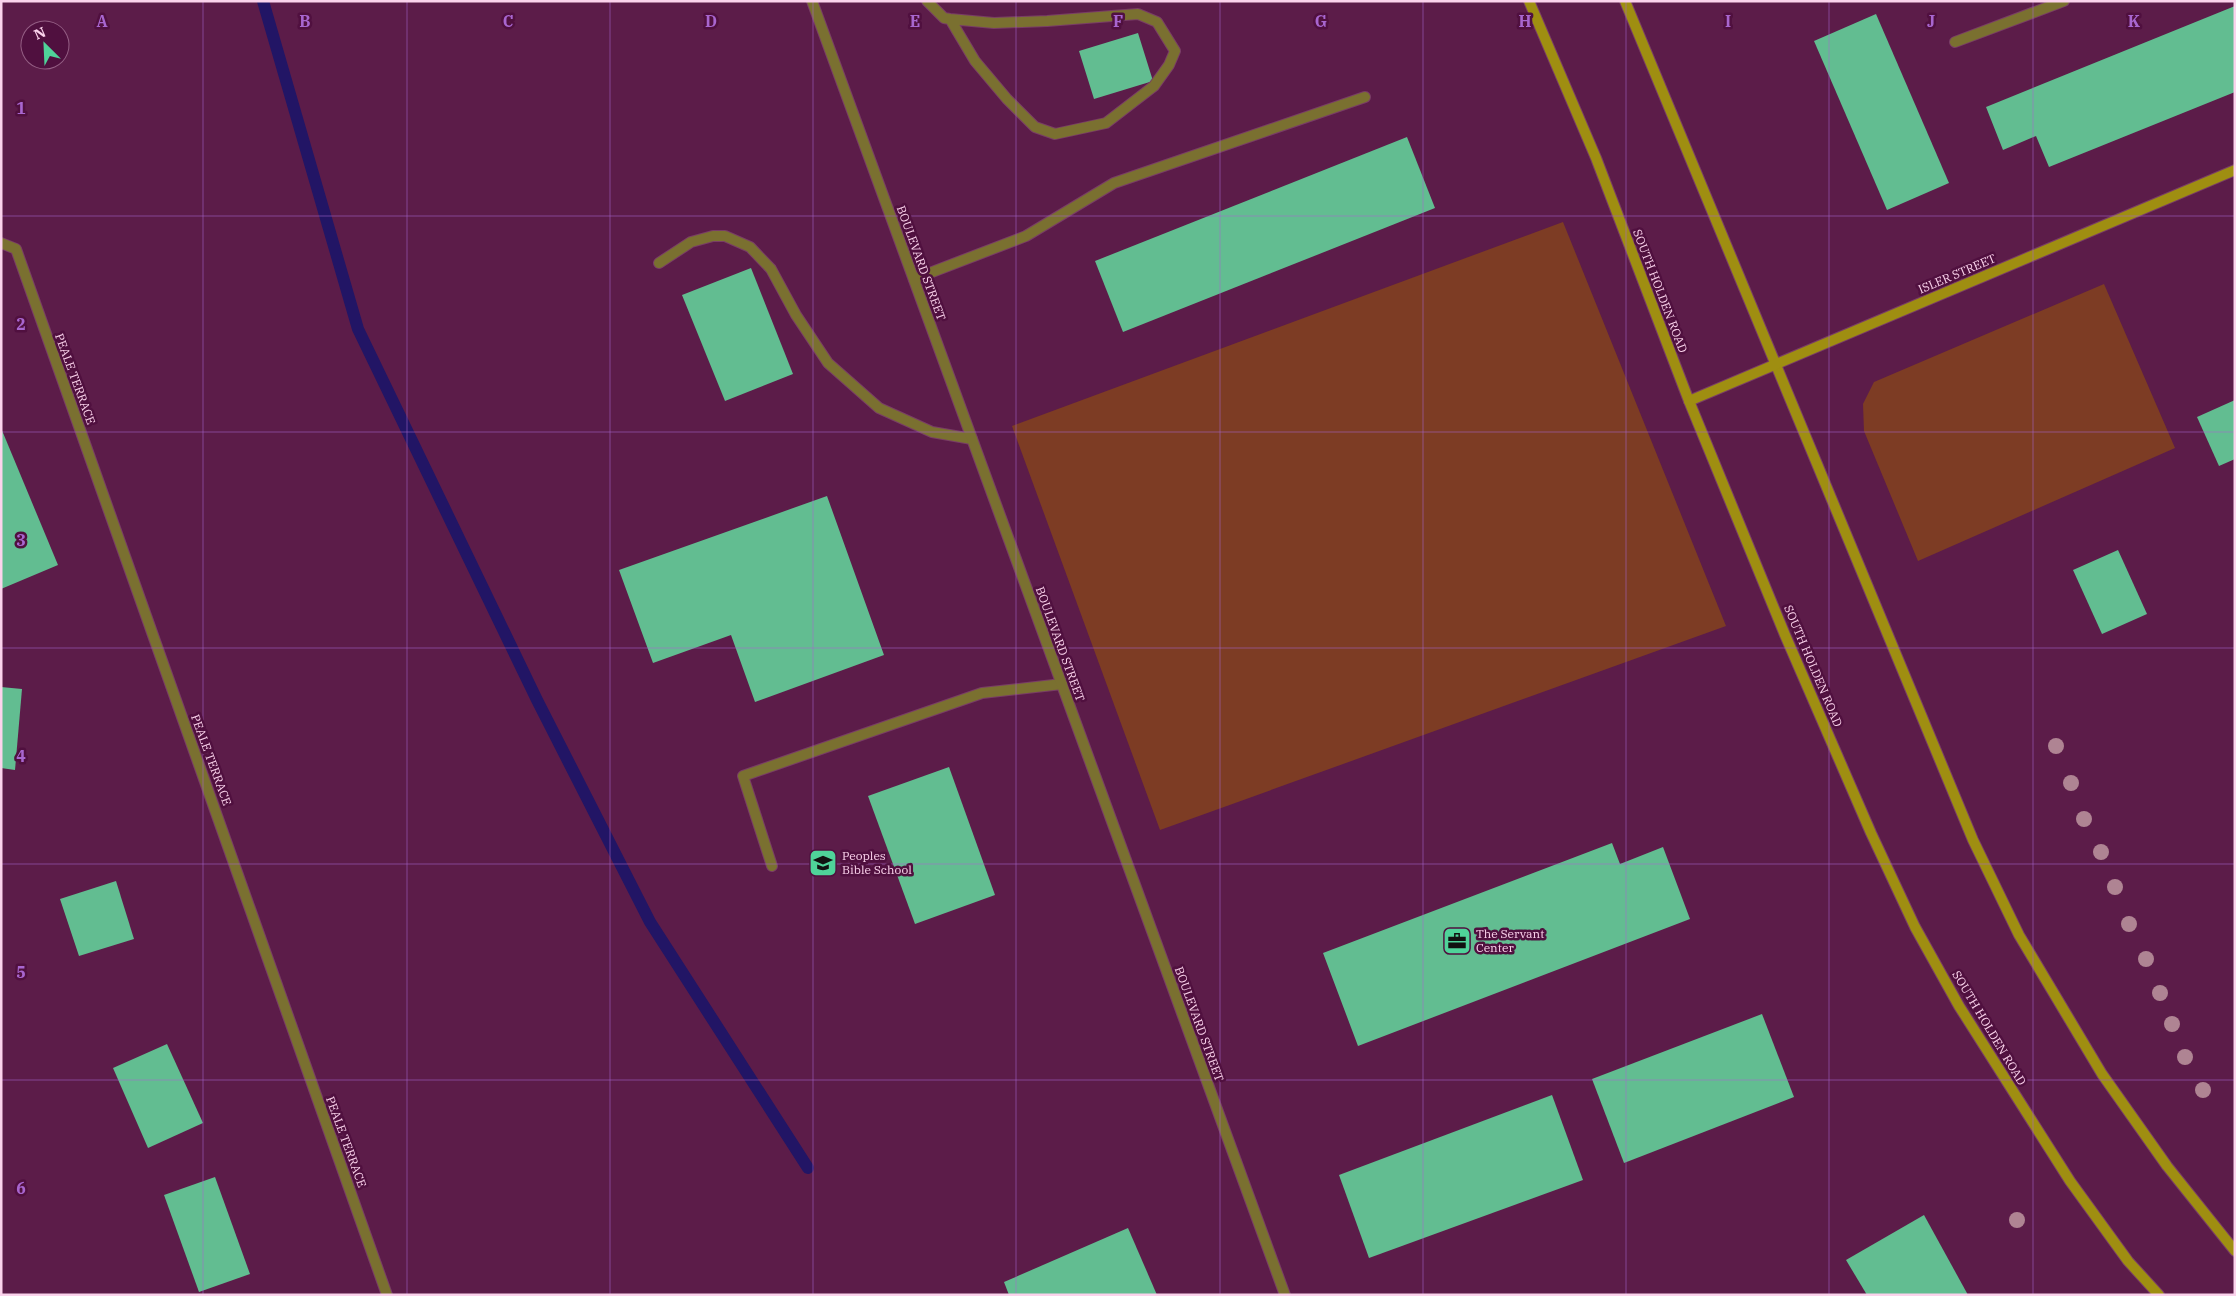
<svg xmlns="http://www.w3.org/2000/svg" width="2236" height="1296" font-family="'IBM Plex Serif',serif">
  <rect width="100%" height="100%" fill="#5c1c49"/>
  <g fill="#7d3c24">
    <polygon points="1563,222 1726,626 1160,830 1012,426"/>
    <polygon points="2104,284 2175,448 1918,561 1864,431 1863,404 1874,382"/>
  </g>
  <g fill="none" stroke-linecap="round" stroke-linejoin="round">
    <polyline stroke="#221565" stroke-width="12" points="263,1 358,329 537,700 650,922 808,1168"/>
  </g>
  <g fill="#62bd91">
    <polygon points="2235,6 2235,92 2049,167 2036,136 2003,150 1986,107"/>
    <polygon points="1876,14 1949,183 1887,210 1814,41"/>
    <polygon points="1138,33 1153,81 1094,99 1079,51"/>
    <polygon points="1407,137 1435,208 1123,332 1095,261"/>
    <polygon points="751,268 793,374 725,401 682,295"/>
    <polygon points="2235,400 2235,459 2219,466 2197,417"/>
    <polygon points="1,428 58,565 1,589"/>
    <polygon points="827,496 884,655 755,702 731,635 653,663 619,570"/>
    <polygon points="2118,550 2147,614 2102,634 2073,570"/>
    <polygon points="1,687 22,689 15,770 1,768"/>
    <polygon points="949,767 995,895 915,924 868,796"/>
    <polygon points="1612,843 1620,864 1663,847 1690,919 1358,1046 1323,953"/>
    <polygon points="116,881 134,939 79,956 60,899"/>
    <polygon points="1762,1014 1794,1097 1624,1163 1592,1079"/>
    <polygon points="167,1044 203,1123 148,1148 113,1068"/>
    <polygon points="1552,1095 1583,1180 1369,1258 1339,1175"/>
    <polygon points="215,1177 250,1274 199,1292 164,1195"/>
    <polygon points="1924,1215 1968,1295 1867,1295 1846,1260"/>
    <polygon points="1128,1228 1157,1295 1009,1295 1004,1282"/>
  </g>
  <g fill="none" stroke-linecap="round" stroke-linejoin="round">
    <defs>
      <g id="lane">
        <polyline points="927,1 944,18 950,19 994,23 1047,21 1138,14 1157,22 1175,51 1169,65 1154,86 1106,123 1055,134 1035,127 1007,99 975,61 950,19"/>
        <polyline points="1955,42 2064,1"/>
        <polyline points="659,263 691,242 713,236 725,236 750,247 771,269 796,315 828,363 879,408 932,432 972,439"/>
        <polyline points="914,279 1026,236 1114,183 1365,97"/>
        <polyline points="772,866 743,776 982,693 1062,684"/>
      </g>
      <g id="street">
        <polyline points="812,1 1285,1295"/>
        <polyline points="1,243 16,249 387,1295"/>
      </g>
      <g id="secondary">
        <polyline points="1529,1 1596,158 1689,401 1785,635 1871,833 1915,927 1959,1006 2070,1181 2128,1261 2159,1295"/>
        <polyline points="1625,1 1973,840 2019,935 2102,1074 2167,1166 2235,1251"/>
        <polyline points="1689,401 2235,170"/>
      </g>
    </defs>
    <use href="#lane" stroke="#793d66" stroke-width="12"/>
    <use href="#street" stroke="#793d66" stroke-width="12"/>
    <use href="#secondary" stroke="#793d66" stroke-width="12"/>
    <use href="#lane" stroke="#7a7030" stroke-width="10"/>
    <use href="#street" stroke="#7a7030" stroke-width="10"/>
    <use href="#secondary" stroke="#9f8e11" stroke-width="10"/>
  </g>
  <g fill="#af8493">
    <circle cx="2056" cy="746" r="8"/>
    <circle cx="2071" cy="783" r="8"/>
    <circle cx="2084" cy="819" r="8"/>
    <circle cx="2101" cy="852" r="8"/>
    <circle cx="2115" cy="887" r="8"/>
    <circle cx="2129" cy="924" r="8"/>
    <circle cx="2146" cy="959" r="8"/>
    <circle cx="2160" cy="993" r="8"/>
    <circle cx="2172" cy="1024" r="8"/>
    <circle cx="2185" cy="1057" r="8"/>
    <circle cx="2203" cy="1090" r="8"/>
    <circle cx="2017" cy="1220" r="8"/>
  </g>
  <path fill="none" stroke="#a866cf" stroke-width="1" stroke-opacity="0.55" d="M203,1v1294M407,1v1294M610,1v1294M813,1v1294M1016,1v1294M1220,1v1294M1423,1v1294M1626,1v1294M1829,1v1294M2033,1v1294M1,216h2234M1,432h2234M1,648h2234M1,864h2234M1,1080h2234"/>
  <defs>
    <symbol id="school-square" viewBox="-11 -11 22 22"><rect x="-9" y="-9" width="18" height="18" rx="4" fill="#4fd399" stroke="#50103f"/><path d="M0-5L7-2L0 1L-7-2ZM-4 1L0 2.5L4 1V4Q0 6-4 4Z" fill="#111"/></symbol>
    <symbol id="office-square" viewBox="-11 -11 22 22"><rect x="-9" y="-9" width="18" height="18" rx="4" fill="#4fd399" stroke="#50103f"/><path d="M-6-3h4V-5.5h4V-3h4V5H-6ZM-1-4.5V-3h2v-1.5ZM-6 0V1H6V0Z" fill="#111"/></symbol>
  </defs>
  <g fill-rule="evenodd">
    <use href="#school-square" x="807" y="847" width="32" height="32"/>
    <use href="#office-square" x="1441" y="925" width="32" height="32"/>
  </g>
  <g text-anchor="middle" stroke-width="5" stroke-linejoin="round" paint-order="stroke">
    <g font-size="12" fill="#fbd3ec" stroke="#50103f">
      <text transform="translate(921 263) rotate(70)" y="4">BOULEVARD STREET</text>
      <text transform="translate(1957 274) rotate(-23)" y="4">ISLER STREET</text>
      <text transform="translate(1660 291) rotate(69)" y="4">SOUTH HOLDEN ROAD</text>
      <text transform="translate(75 379) rotate(70)" y="4">PEALE TERRACE</text>
      <text transform="translate(1060 644) rotate(70)" y="4">BOULEVARD STREET</text>
      <text transform="translate(1813 666) rotate(67)" y="4">SOUTH HOLDEN ROAD</text>
      <text transform="translate(211 760) rotate(70)" y="4">PEALE TERRACE</text>
      <text transform="translate(1199 1024) rotate(70)" y="4">BOULEVARD STREET</text>
      <text transform="translate(1989 1028) rotate(59)" y="4">SOUTH HOLDEN ROAD</text>
      <text transform="translate(346 1142) rotate(70)" y="4">PEALE TERRACE</text>
    </g>
    <g font-size="12" fill="#fbd3ec" stroke="#50103f" text-anchor="start">
      <text x="842" y="860">Peoples<tspan x="842" dy="14">Bible School</tspan></text>
      <text x="1476" y="938">The Servant<tspan x="1476" dy="14">Center</tspan></text>
    </g>
  </g>
  <g font-size="16" text-anchor="middle" font-weight="bold" fill="#a866cf" stroke="#50103f" stroke-width="5" stroke-linejoin="round" paint-order="stroke">
    <text x="102" y="27">A</text>
    <text x="305" y="27">B</text>
    <text x="508" y="27">C</text>
    <text x="711" y="27">D</text>
    <text x="915" y="27">E</text>
    <text x="1118" y="27">F</text>
    <text x="1321" y="27">G</text>
    <text x="1525" y="27">H</text>
    <text x="1728" y="27">I</text>
    <text x="1931" y="27">J</text>
    <text x="2134" y="27">K</text>
    <text x="21" y="114">1</text>
    <text x="21" y="330">2</text>
    <text x="21" y="546">3</text>
    <text x="21" y="762">4</text>
    <text x="21" y="978">5</text>
    <text x="21" y="1194">6</text>
  </g>
  <rect width="2236" height="1296" fill="none" stroke="#fbd3ec" stroke-width="5"/>
  <g transform="translate(45 45) rotate(336)"><circle r="24" fill="#50103f" stroke="#945e84"/>
  <path d="M0-4L9 19L0 12L-9 19Z" fill="#4fd399"/>
  <text y="-8" font-size="14" font-weight="bold" text-anchor="middle" fill="#fbd3ec">N</text>
  </g>
</svg>
